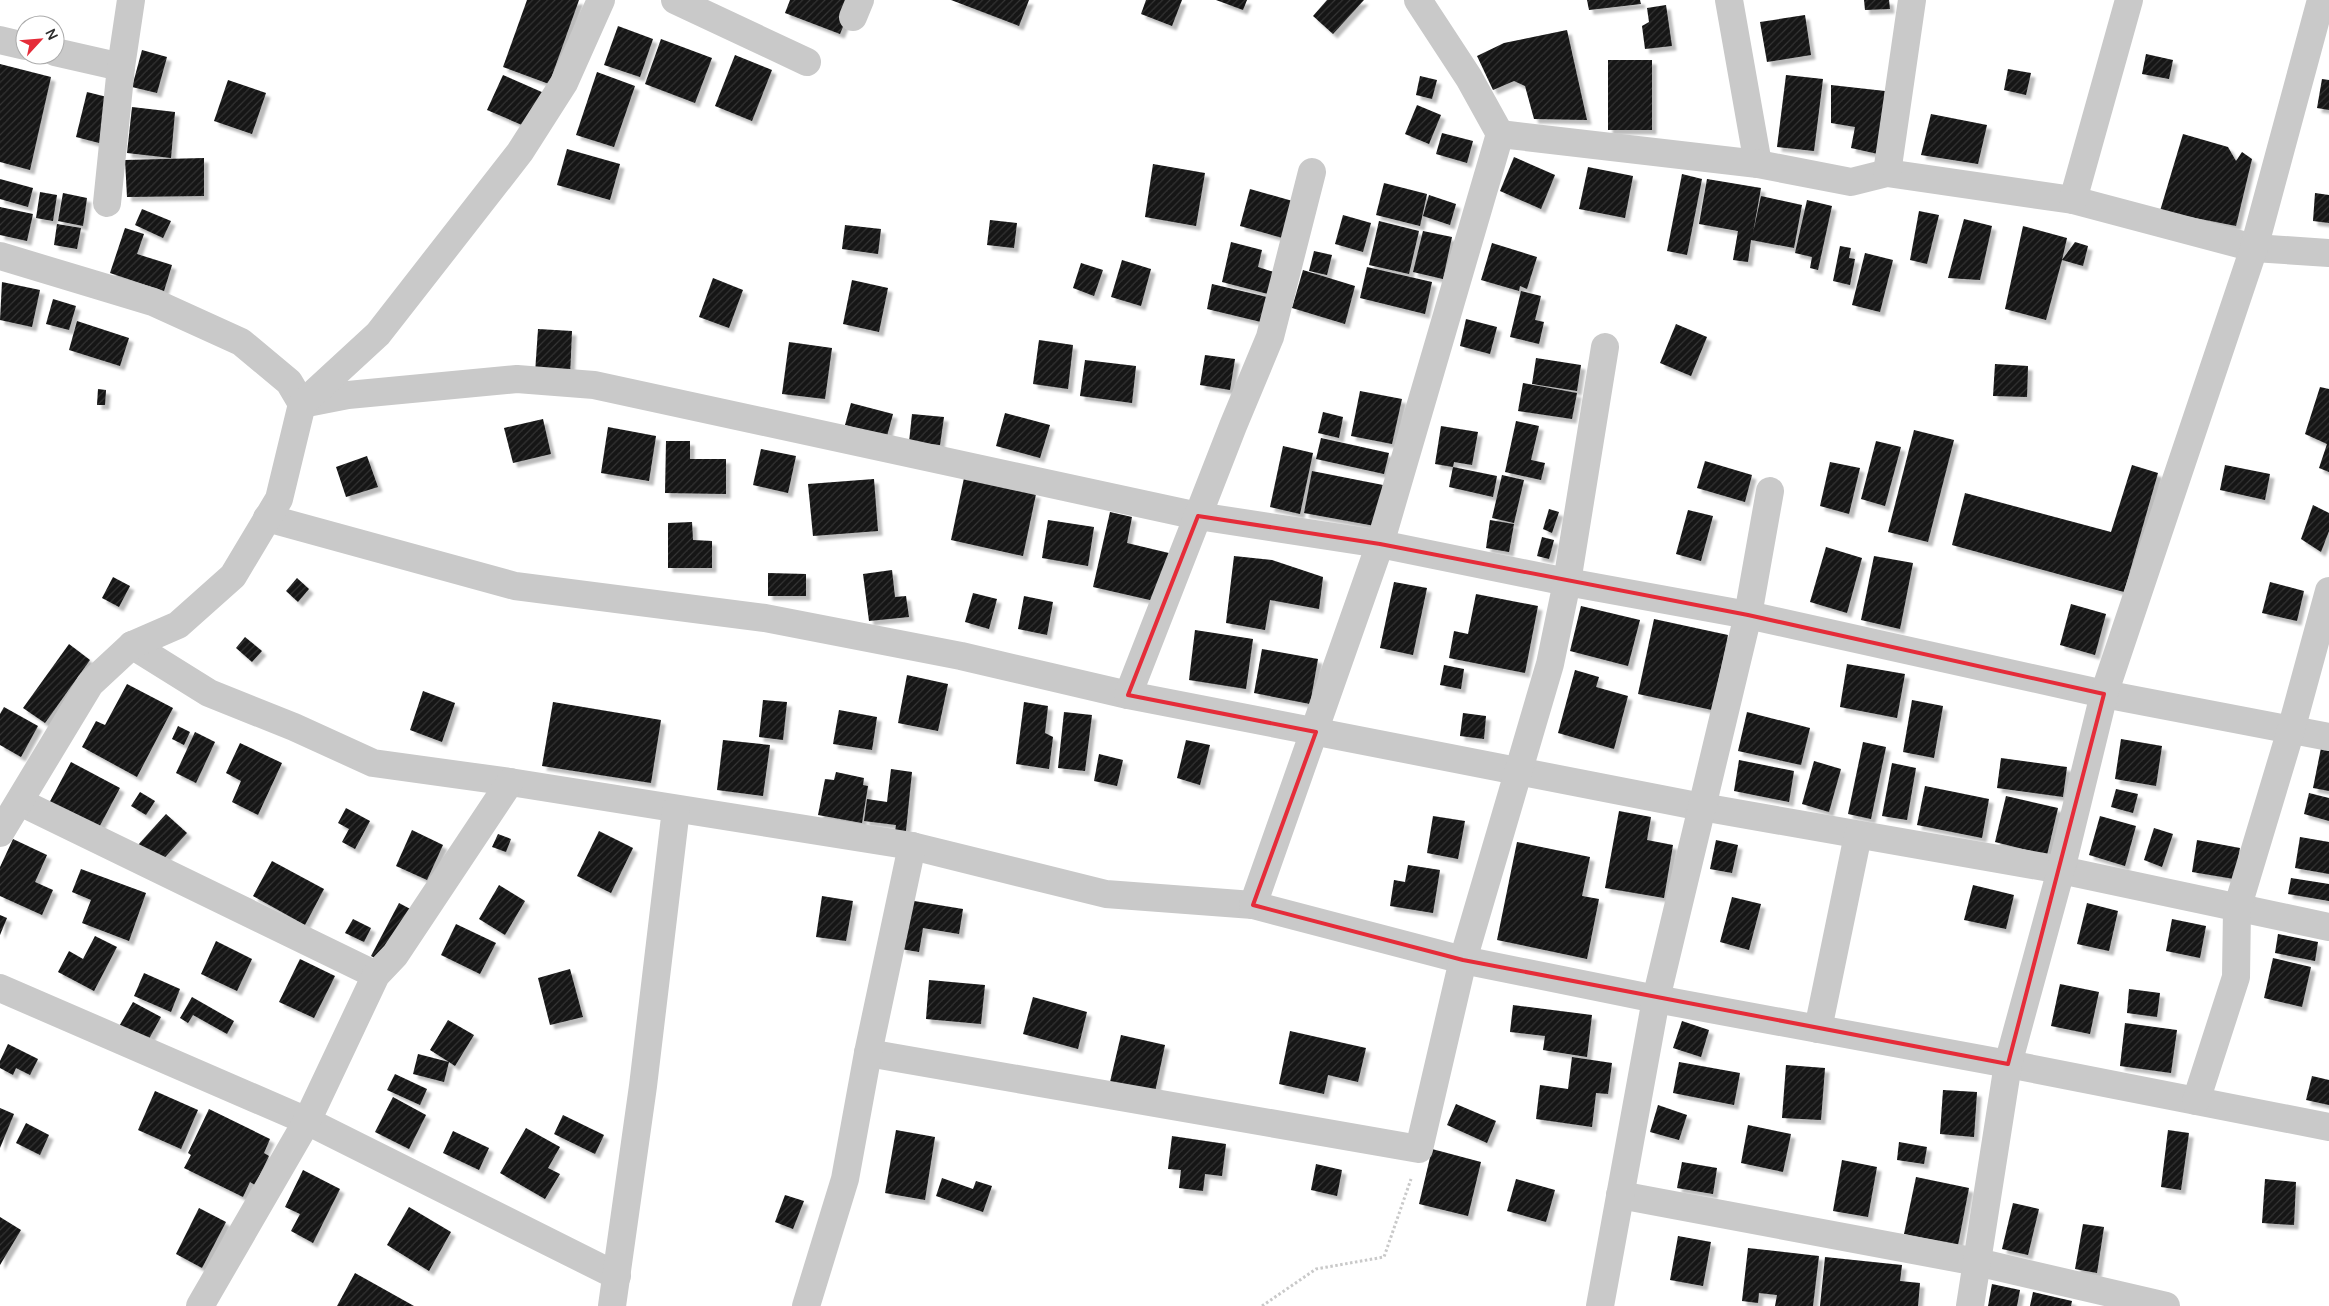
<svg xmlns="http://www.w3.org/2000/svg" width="2329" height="1306" font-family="Manrope,sans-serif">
  <defs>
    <pattern id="building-hatch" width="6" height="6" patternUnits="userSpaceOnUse" patternTransform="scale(1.25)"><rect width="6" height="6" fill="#131313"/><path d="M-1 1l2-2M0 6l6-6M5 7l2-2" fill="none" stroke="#363636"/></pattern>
    <filter id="shadow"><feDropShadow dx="4.5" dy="4.5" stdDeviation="1" flood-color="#0004"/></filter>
  </defs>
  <rect width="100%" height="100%" fill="#fff"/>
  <g fill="url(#building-hatch)" filter="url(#shadow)">
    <polygon points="527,0 579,0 549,84 503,67"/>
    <polygon points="790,0 854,0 840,34 785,13"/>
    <polygon points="951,0 1029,0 1019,26"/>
    <polygon points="1146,0 1182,0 1172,26 1141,14"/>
    <polygon points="1216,0 1247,0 1243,10"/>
    <polygon points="1327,0 1364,0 1333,34 1313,16"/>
    <polygon points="1587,0 1640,0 1641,4 1589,10"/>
    <polygon points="1864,0 1889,0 1890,9 1865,10"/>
    <polygon points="1666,5 1672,46 1645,49 1642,26 1649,22 1647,8"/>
    <polygon points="1805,15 1811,55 1767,62 1760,22"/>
    <polygon points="618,26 653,39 640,77 604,65"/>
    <polygon points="1567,30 1587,120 1534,119 1525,86 1514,81 1493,90 1477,56 1504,43"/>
    <polygon points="661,39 712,58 695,103 645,84"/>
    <polygon points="142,50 167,57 157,93 132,87"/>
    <polygon points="2146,54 2173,60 2169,79 2142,74"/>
    <polygon points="735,55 772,70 752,121 715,106"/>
    <rect x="1608" y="60" width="44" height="70"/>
    <polygon points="0,64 51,77 30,170 0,162"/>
    <polygon points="2008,69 2031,73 2026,95 2004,90"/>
    <polygon points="597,72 635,86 614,147 576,135"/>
    <polygon points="503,75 544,93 529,128 487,110"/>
    <polygon points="1786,75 1823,79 1814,151 1777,147"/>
    <polygon points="1420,76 1437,80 1432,99 1416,95"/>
    <polygon points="2322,79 2329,80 2329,110 2317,108"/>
    <polygon points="228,80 266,93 252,134 214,121"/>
    <polygon points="1831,85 1885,91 1878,154 1851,148 1855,127 1831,123"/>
    <polygon points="87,92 115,99 103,144 76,137"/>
    <polygon points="1417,105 1441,115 1429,144 1405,134"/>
    <polygon points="132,107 175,112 171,158 127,153"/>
    <polygon points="1931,114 1987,125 1978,164 1921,155"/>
    <polygon points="1442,133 1473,141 1467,163 1436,154"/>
    <polygon points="2183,134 2228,147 2236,161 2242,152 2252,159 2236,226 2160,211"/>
    <polygon points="567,149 620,164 610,200 557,185"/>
    <polygon points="1514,157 1555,175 1541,209 1500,191"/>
    <polygon points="204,158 204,196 127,197 125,160"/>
    <polygon points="1153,164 1205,173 1196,226 1145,217"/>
    <polygon points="1588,167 1633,176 1625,218 1579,209"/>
    <polygon points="1682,174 1702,179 1687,255 1667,251"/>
    <polygon points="0,179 33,188 28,207 0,199"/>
    <polygon points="1707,179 1761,188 1753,233 1761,196 1802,205 1794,248 1751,240 1748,262 1733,260 1738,231 1699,224"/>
    <polygon points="1384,183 1427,194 1420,226 1376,215"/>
    <polygon points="1250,189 1296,202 1286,239 1240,226"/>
    <polygon points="40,192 57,195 53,221 36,218"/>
    <polygon points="63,193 87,198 83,226 58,221"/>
    <polygon points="2315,193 2329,195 2329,223 2313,221"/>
    <polygon points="1429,195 1456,204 1450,225 1423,216"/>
    <polygon points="1807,200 1832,206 1818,270 1810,268 1812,257 1795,253"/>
    <polygon points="0,207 33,214 27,241 0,235"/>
    <polygon points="142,209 171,221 163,238 135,225"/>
    <polygon points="1919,211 1939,215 1927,264 1910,260"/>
    <polygon points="1343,215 1371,223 1363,252 1335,244"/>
    <polygon points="1964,219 1992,226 1980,280 1948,278"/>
    <polygon points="990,220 1017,223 1014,248 987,245"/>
    <polygon points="1379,221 1419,231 1409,274 1369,265"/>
    <polygon points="57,224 81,228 77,249 54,245"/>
    <polygon points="845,225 881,229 878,254 842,249"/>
    <polygon points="2023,226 2067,238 2062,260 2075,242 2088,246 2083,266 2062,260 2046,320 2005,309"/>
    <polygon points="125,228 144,234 137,254 172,265 164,291 110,273"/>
    <polygon points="1423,231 1452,237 1443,279 1413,272"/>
    <polygon points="1231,242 1262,250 1258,267 1274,272 1268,294 1222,282"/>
    <polygon points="1492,243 1537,257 1527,289 1520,286 1519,291 1481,280"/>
    <polygon points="1840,246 1851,248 1849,258 1855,259 1850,285 1833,281"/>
    <polygon points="1314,251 1332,255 1327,275 1309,271"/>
    <polygon points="1865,253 1893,260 1880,312 1852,305"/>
    <polygon points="1122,260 1151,269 1141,306 1111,297"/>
    <polygon points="1081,263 1103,270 1094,296 1073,288"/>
    <polygon points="1367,267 1432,282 1425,314 1360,298"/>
    <polygon points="1303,270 1355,286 1345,324 1292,308"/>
    <polygon points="713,278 743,290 729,328 699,317"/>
    <polygon points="852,280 888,288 879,332 843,324"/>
    <polygon points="2,282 40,290 32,327 0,320"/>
    <polygon points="1212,284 1267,297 1261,322 1207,309"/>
    <polygon points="1521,291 1541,296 1535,320 1544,322 1539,344 1510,337"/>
    <polygon points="53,299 76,306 69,330 46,324"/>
    <polygon points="1466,319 1497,327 1490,354 1460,346"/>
    <polygon points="77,321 129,338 120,366 69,350"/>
    <polygon points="1676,324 1707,337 1691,376 1660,363"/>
    <polygon points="538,329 572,331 570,376 535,373"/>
    <polygon points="1039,340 1073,345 1068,389 1033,384"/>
    <polygon points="789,342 832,348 825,399 782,394"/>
    <polygon points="1205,355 1235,359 1230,390 1200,385"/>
    <polygon points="1536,358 1581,365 1577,391 1532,384"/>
    <polygon points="1085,360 1136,366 1132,403 1080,396"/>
    <polygon points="1995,364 2028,366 2027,397 1993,396"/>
    <polygon points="1523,383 1577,393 1572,419 1518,411"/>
    <polygon points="2320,387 2329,389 2329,472 2319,468 2327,444 2305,434"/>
    <polygon points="98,389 106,390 105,405 97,405"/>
    <polygon points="1360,391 1402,399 1392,444 1351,436"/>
    <polygon points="851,403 893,414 887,436 845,425"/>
    <polygon points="1323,412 1343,417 1339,438 1318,433"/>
    <polygon points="1005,413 1050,425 1040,458 996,446"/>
    <polygon points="912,414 944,417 940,445 909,442"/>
    <polygon points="543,419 551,454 513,463 504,428"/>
    <polygon points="1516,421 1539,426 1531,460 1545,463 1541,480 1505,472"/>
    <polygon points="1441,426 1478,432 1472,465 1454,462 1453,467 1435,464"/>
    <polygon points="608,427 656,436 649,481 601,473"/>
    <polygon points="1914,430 1954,440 1928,542 1888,532"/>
    <polygon points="1321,438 1389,453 1384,474 1316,459"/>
    <polygon points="666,441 690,441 690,459 726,459 726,494 665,493"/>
    <polygon points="1876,441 1901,447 1885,506 1861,499"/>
    <polygon points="1283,446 1313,453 1300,514 1270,507"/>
    <polygon points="761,449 796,456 788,493 753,485"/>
    <polygon points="367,456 378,487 346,497 336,467"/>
    <polygon points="1705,461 1752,475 1745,502 1697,488"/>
    <polygon points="1830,462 1860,468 1849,514 1820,506"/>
    <polygon points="2132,465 2158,473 2124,592 1952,545 1965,493 2111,532"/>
    <polygon points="2225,465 2270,474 2265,500 2220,490"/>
    <polygon points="1453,467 1497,476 1493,497 1449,487"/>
    <polygon points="1312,471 1383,485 1375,526 1304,513"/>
    <polygon points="1502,475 1524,480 1514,523 1492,518"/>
    <polygon points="964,478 1036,494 1023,556 951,540"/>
    <polygon points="874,479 878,531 813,536 808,484"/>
    <polygon points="2313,505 2329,513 2329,531 2321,552 2301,539"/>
    <polygon points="1549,509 1559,512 1552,533 1543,529"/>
    <polygon points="1688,510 1713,516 1701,561 1676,554"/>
    <polygon points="1110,512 1132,517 1127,543 1173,554 1163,603 1093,587"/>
    <polygon points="1048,520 1094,527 1088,566 1042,558"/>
    <polygon points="1490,520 1514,524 1509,552 1486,548"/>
    <polygon points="692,522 693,540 712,541 712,568 668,568 668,523"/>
    <polygon points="1542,537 1554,540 1549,559 1537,556"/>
    <polygon points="1826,547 1862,558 1847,613 1810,602"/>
    <polygon points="1234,556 1272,560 1323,577 1319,609 1270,600 1265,630 1226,623"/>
    <polygon points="1874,556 1913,563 1900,629 1861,620"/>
    <polygon points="892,570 895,597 906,596 909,617 869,621 863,574"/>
    <polygon points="768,573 806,574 806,596 768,596"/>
    <polygon points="113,577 130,586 119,607 102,598"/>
    <polygon points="297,578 309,589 298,602 286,591"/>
    <polygon points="1394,582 1427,588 1413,655 1380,648"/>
    <polygon points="2270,582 2304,591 2297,621 2262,613"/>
    <polygon points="973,593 997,599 989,629 965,622"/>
    <polygon points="1476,594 1538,606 1525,673 1449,658 1454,631 1468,634"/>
    <polygon points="1024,596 1053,602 1047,635 1018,629"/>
    <polygon points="2071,604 2106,614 2095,655 2060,645"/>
    <polygon points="1581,606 1640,620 1628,666 1570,651"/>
    <polygon points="1654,619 1728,635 1712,710 1638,694"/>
    <polygon points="1195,630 1253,639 1246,689 1189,680"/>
    <polygon points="245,637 262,651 252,662 236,648"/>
    <polygon points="69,644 90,660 45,723 23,708"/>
    <polygon points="1262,649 1318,659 1310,704 1254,693"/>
    <polygon points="1847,664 1905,674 1897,718 1840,707"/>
    <polygon points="1444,665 1464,669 1461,689 1440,685"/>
    <polygon points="1575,670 1599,677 1596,687 1628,696 1614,749 1558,733"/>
    <polygon points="907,675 948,684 938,731 898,723"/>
    <polygon points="127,684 173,708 137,777 82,747 96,721 105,725"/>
    <polygon points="423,691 455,703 442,742 410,730"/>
    <polygon points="763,700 787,702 783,740 759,737"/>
    <polygon points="1912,700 1943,706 1934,758 1903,752"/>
    <polygon points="553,702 661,720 651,783 542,766"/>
    <polygon points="1024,702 1048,706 1045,733 1053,737 1049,769 1016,764"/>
    <polygon points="4,707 38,726 21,757 0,745 0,714"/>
    <polygon points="839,710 877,717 872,750 833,744"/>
    <polygon points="1064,712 1092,715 1085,771 1058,768"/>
    <polygon points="1747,712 1810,728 1801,765 1738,751"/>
    <polygon points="1463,713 1486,716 1484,739 1460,736"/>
    <polygon points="178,726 190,732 184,745 172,739"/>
    <polygon points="195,732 215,742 196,783 176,773"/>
    <polygon points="2121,739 2162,746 2156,786 2115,779"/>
    <polygon points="723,740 770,745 763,796 717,790"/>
    <polygon points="1186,740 1210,745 1200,785 1177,778"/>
    <polygon points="1863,742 1886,747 1871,819 1848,814"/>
    <polygon points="240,743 282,763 258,815 232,802 241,781 226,773"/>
    <polygon points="2321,748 2329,750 2329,791 2313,788"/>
    <polygon points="1099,754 1123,760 1117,786 1094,781"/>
    <polygon points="2001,758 2067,767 2063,797 1997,788"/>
    <polygon points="1739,760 1794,771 1789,802 1734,791"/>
    <polygon points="1814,761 1841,769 1829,812 1802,804"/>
    <polygon points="71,762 120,788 96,833 47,807"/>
    <polygon points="1892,763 1916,768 1907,820 1882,816"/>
    <polygon points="891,769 912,772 905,840 894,839 896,825 864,821 867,799 887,802"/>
    <polygon points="836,772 864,778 863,785 868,786 862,823 818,815 825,779 834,780"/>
    <polygon points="1925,786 1989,799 1982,838 1917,825"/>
    <polygon points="2116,789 2138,794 2133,813 2111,807"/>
    <polygon points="140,792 155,801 146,815 131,806"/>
    <polygon points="2309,793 2329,798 2329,821 2304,814"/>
    <polygon points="2006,796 2058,808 2047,855 1995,842"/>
    <polygon points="346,808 370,821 355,849 342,842 349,829 338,823"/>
    <polygon points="1619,811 1651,817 1647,840 1673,845 1664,898 1605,888"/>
    <polygon points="166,814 187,833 158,865 137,846"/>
    <polygon points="1433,816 1465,821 1458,859 1427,853"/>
    <polygon points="2100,816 2136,826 2125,866 2089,855"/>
    <polygon points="2154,828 2173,834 2162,867 2144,860"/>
    <polygon points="412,830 443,845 427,880 396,866"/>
    <polygon points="599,831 633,848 611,893 577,876"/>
    <polygon points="498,834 511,839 506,852 492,847"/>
    <polygon points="2300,837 2329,842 2329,874 2295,868"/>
    <polygon points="13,839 47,855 35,882 53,890 42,915 0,896 0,867"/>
    <polygon points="1716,840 1738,845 1732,873 1710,869"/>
    <polygon points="2197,840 2240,848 2234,879 2192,872"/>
    <polygon points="1517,842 1590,857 1582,896 1599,899 1587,959 1497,940"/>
    <polygon points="272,861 324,889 305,925 253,896"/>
    <polygon points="1408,865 1440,870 1433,913 1390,906 1394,880 1405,882"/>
    <polygon points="81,869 146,893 129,941 82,923 91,900 72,892"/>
    <polygon points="2291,878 2329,884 2329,901 2288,894"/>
    <polygon points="499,885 525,901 505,935 479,919"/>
    <polygon points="1973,885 2014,895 2006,929 1964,920"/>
    <polygon points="822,896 853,901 846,941 816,937"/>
    <polygon points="1732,897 1761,904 1749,950 1720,942"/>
    <polygon points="908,900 963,909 959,934 923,928 919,952 901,949"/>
    <polygon points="399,903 414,911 386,964 371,956"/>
    <polygon points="2087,903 2118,911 2109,951 2077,944"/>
    <polygon points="0,915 7,918 0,935"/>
    <polygon points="353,919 371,928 364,942 345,933"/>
    <polygon points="2172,919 2206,926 2200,958 2166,951"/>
    <polygon points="456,924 496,943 480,974 441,955"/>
    <polygon points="2278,934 2318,942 2315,961 2275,953"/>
    <polygon points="95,936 117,947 94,991 58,972 69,951 83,959"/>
    <polygon points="216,941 252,959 237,991 201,974"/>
    <polygon points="2273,958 2311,967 2302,1007 2264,998"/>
    <polygon points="300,959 335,976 314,1018 279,1002"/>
    <polygon points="570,969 583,1017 550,1025 538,978"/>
    <polygon points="144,973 180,989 171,1012 134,996"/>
    <polygon points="929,980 985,985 981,1024 926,1019"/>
    <polygon points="2060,984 2099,992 2090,1034 2051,1026"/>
    <polygon points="2129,989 2160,993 2157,1017 2127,1013"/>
    <polygon points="192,997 234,1021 227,1034 193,1015 188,1023 180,1018"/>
    <polygon points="1033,997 1087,1012 1078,1049 1023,1034"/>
    <polygon points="133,1002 161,1017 145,1046 117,1030"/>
    <polygon points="1513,1005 1592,1015 1587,1057 1543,1050 1545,1036 1510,1032"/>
    <polygon points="448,1020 474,1035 455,1066 449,1062 444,1082 413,1074 418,1054 449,1062 430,1050"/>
    <polygon points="1682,1021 1709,1030 1701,1057 1673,1048"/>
    <polygon points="2125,1023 2177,1030 2171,1073 2120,1066"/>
    <polygon points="1290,1031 1366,1048 1358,1082 1328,1075 1324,1094 1279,1084"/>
    <polygon points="1121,1035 1165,1045 1155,1092 1110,1082"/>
    <polygon points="8,1044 38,1059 30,1075 16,1068 13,1075 0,1068 0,1061"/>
    <polygon points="1572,1057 1612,1063 1608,1094 1596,1093 1592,1127 1536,1119 1540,1085 1568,1089"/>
    <polygon points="1679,1062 1740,1073 1734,1105 1673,1093"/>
    <polygon points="1786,1065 1825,1068 1821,1120 1782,1118"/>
    <polygon points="395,1074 427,1089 420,1105 387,1090"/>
    <polygon points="2312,1076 2329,1080 2329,1105 2306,1100"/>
    <polygon points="1943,1090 1977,1092 1974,1137 1940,1134"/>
    <polygon points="155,1091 198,1110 181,1149 138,1130"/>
    <polygon points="393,1097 426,1115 409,1149 375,1132"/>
    <polygon points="1456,1104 1496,1121 1487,1143 1447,1125"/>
    <polygon points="1658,1105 1687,1115 1679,1140 1650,1132"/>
    <polygon points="0,1108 14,1114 0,1148"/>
    <polygon points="209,1109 270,1139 264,1153 269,1156 255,1185 250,1182 243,1197 184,1168 191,1155 188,1153"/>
    <polygon points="563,1115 604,1135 595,1154 554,1134"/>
    <polygon points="26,1123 49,1135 40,1155 16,1143"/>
    <polygon points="1748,1125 1791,1134 1783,1172 1741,1163"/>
    <polygon points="526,1128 560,1147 548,1168 560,1174 545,1199 500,1173"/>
    <polygon points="896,1130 935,1137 925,1200 885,1193"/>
    <polygon points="2168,1130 2189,1133 2181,1190 2161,1187"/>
    <polygon points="453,1131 489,1148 479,1170 443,1153"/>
    <polygon points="1172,1136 1226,1144 1222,1176 1205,1174 1203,1191 1179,1188 1181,1170 1168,1169"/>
    <polygon points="1899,1142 1927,1147 1924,1164 1897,1160"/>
    <polygon points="1432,1149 1481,1162 1468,1216 1419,1204"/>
    <polygon points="1842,1160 1877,1167 1868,1217 1833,1211"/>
    <polygon points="1682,1162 1717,1168 1713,1194 1677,1188"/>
    <polygon points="1316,1164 1342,1170 1337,1196 1311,1190"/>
    <polygon points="303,1170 340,1189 313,1243 291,1231 300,1214 285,1207"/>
    <polygon points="1916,1177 1969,1188 1958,1245 1904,1234"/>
    <polygon points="942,1178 973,1189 976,1181 992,1186 983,1212 936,1196"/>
    <polygon points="1516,1179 1555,1190 1546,1222 1507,1211"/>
    <polygon points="2265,1179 2296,1182 2294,1225 2262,1223"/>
    <polygon points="785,1195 804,1201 793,1229 775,1222"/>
    <polygon points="2013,1203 2039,1209 2028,1255 2002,1249"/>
    <polygon points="409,1207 451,1232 429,1271 387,1245"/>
    <polygon points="199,1208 226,1222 202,1268 176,1254"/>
    <polygon points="0,1217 21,1230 0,1265"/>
    <polygon points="2083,1224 2104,1227 2097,1273 2075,1269"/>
    <polygon points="1678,1236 1711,1242 1703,1286 1670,1280"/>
    <polygon points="1748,1248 1819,1256 1813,1306 1775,1306 1777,1295 1759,1293 1758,1303 1742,1301"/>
    <polygon points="1825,1257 1902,1265 1900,1281 1920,1283 1918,1306 1820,1306"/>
    <polygon points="355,1273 414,1306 337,1306"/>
    <polygon points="1992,1284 2020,1290 2017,1306 1988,1306"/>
    <polygon points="2033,1292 2072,1301 2071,1306 2030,1306"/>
  </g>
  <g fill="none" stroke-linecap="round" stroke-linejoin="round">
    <polyline stroke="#c9c9c9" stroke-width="3" stroke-dasharray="2.5 2.5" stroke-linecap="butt" points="1262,1306 1316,1269 1384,1257 1411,1179"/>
    <g stroke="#c9c9c9" stroke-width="28">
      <polyline points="675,0 807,62"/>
      <polyline points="1729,0 1758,164"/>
      <polyline points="853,17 860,0"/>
      <polyline points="0,40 25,46"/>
      <polyline points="55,52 121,67"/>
      <polyline points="1500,134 1758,164 1851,182 1887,173 2073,200 2254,248 2329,253"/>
      <polyline points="1887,173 1912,0"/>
      <polyline points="2073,200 2129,0"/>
      <polyline points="107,203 121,67 131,0"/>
      <polyline points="0,256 153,302 241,342 289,382 302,404 348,395 517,379 594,385 1198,516 1380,544 1567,582 1748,615 2104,694 2329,737"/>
      <polyline points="267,518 515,586 765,618 961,656 1128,695 1702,807 2061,870 2329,927"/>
      <polyline points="132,645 209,693 294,727 373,763 510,782 912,846 1106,894 1253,905 1463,960 1656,999 2008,1064 2329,1127"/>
      <polyline points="1128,695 1233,426 1270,337 1312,172"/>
      <polyline points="20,802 376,975"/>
      <polyline points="0,833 90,684 132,645 178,625 233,576 279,499 302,404 378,334 520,152 564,83 601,0"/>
      <polyline points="1253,905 1380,544 1500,134 1469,78 1418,0"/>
      <polyline points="0,988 307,1121 617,1276"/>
      <polyline points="1818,1029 1858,835"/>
      <polyline points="868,1053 1419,1149 1463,960 1550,664 1567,582 1605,347"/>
      <polyline points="2196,1101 2236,977 2237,909 2291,730 2329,591"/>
      <polyline points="1620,1195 1977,1262 2166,1306"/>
      <polyline points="200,1306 307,1121 376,975 395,955 510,782"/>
      <polyline points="612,1306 643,1086 676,809"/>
      <polyline points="806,1306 845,1179 868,1053 912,846"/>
      <polyline points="1600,1306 1656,999 1748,615 1770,491"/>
      <polyline points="1970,1306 2008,1064 2061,870 2104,694 2254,248 2321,0"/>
    </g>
  </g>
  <path fill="none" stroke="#e52c39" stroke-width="4" stroke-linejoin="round" d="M1198,516l182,28 368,71 356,79 -96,370 -545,-104 -210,-55 63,-173 -188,-37z"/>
  <g transform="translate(40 40) rotate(64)"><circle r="24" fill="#ffffff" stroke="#ababab"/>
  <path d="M0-4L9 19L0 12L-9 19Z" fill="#e52c39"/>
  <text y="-8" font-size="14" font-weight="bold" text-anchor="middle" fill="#2c2c2c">N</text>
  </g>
</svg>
